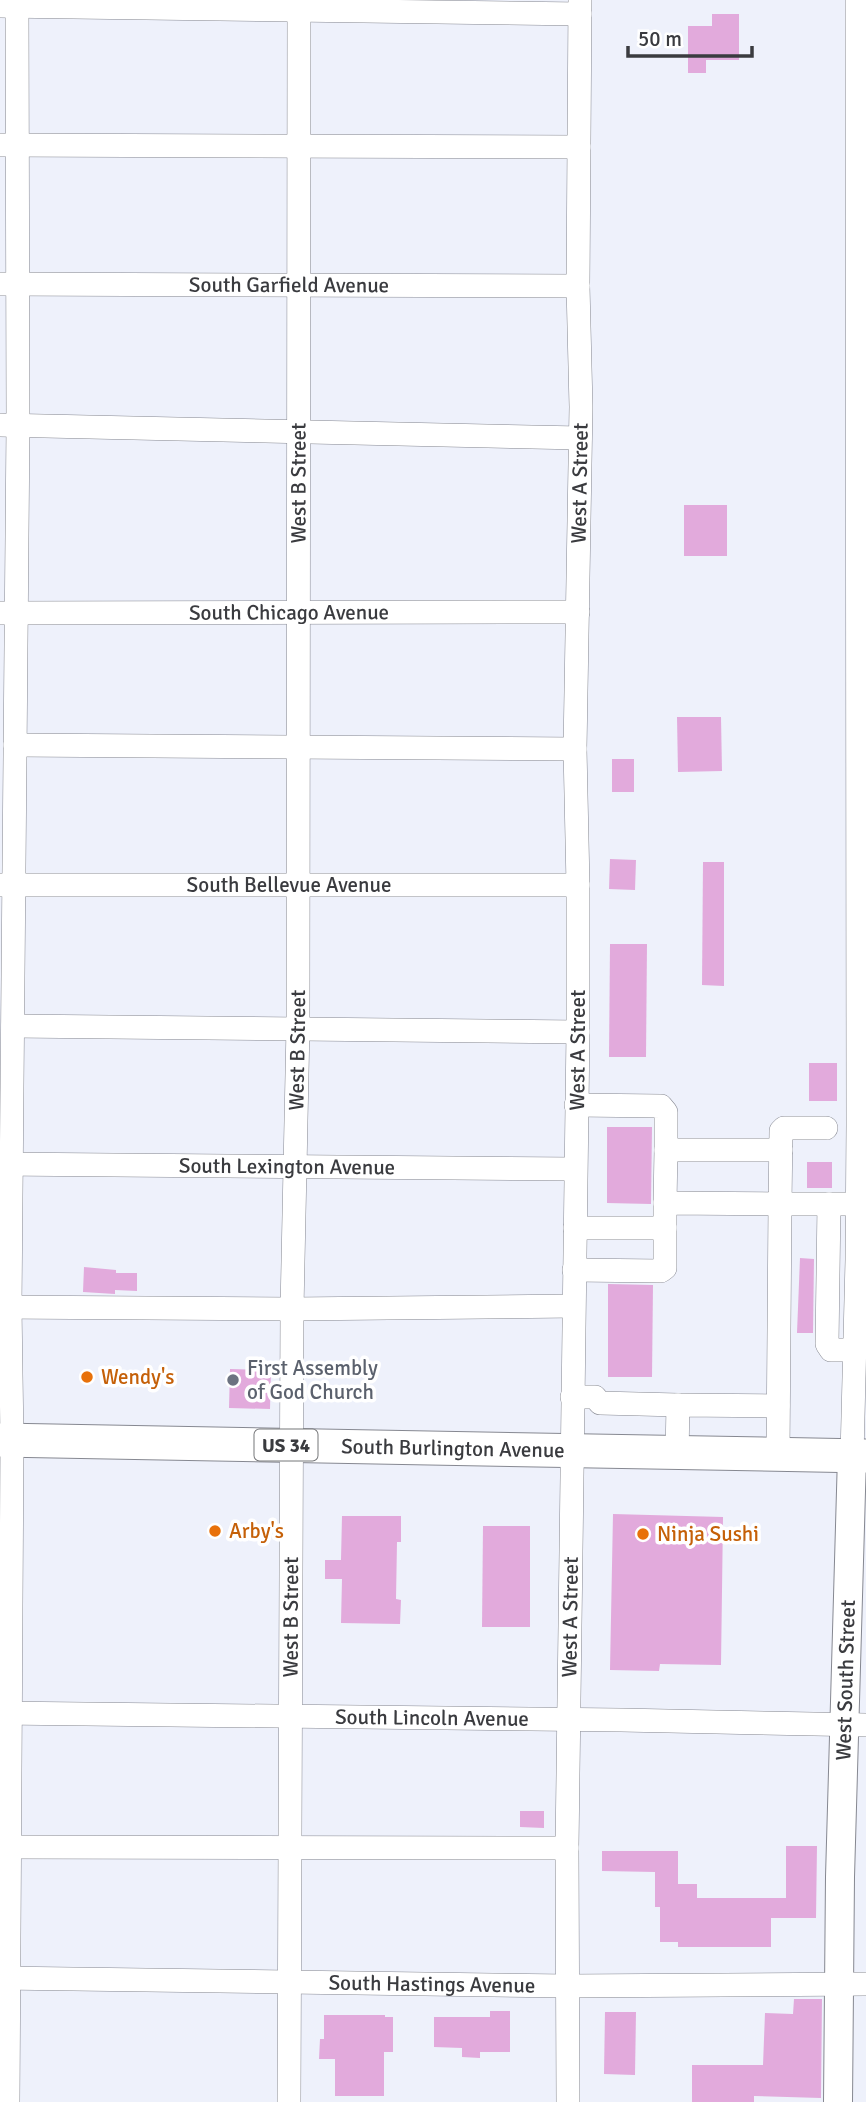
<svg xmlns="http://www.w3.org/2000/svg" width="866" height="2102" font-family="Signika,sans-serif">
  <rect width="100%" height="100%" fill="#eef1fb"/>
  <g fill="#e2aadc">
    <polygon points="712,14 739,14 739,60 706,60 706,73 688,73 688,26 712,26"/>
    <rect x="684" y="505" width="43" height="51"/>
    <polygon points="677,717 721,717 722,771 678,772"/>
    <rect x="612" y="759" width="22" height="33"/>
    <polygon points="610,859 636,860 635,890 609,889"/>
    <polygon points="703,862 724,862 724,986 702,985"/>
    <polygon points="610,944 647,944 646,1057 609,1057"/>
    <rect x="809" y="1063" width="28" height="38"/>
    <polygon points="607,1127 652,1127 651,1204 607,1203"/>
    <rect x="807" y="1162" width="25" height="26"/>
    <polygon points="800,1258 814,1259 813,1333 797,1333"/>
    <polygon points="84,1267 116,1270 116,1273 137,1273 137,1291 115,1290 115,1294 83,1292"/>
    <polygon points="608,1284 653,1285 652,1377 608,1377"/>
    <polygon points="230,1369 271,1370 270,1409 229,1408"/>
    <polygon points="613,1514 723,1517 721,1665 660,1664 659,1671 610,1670"/>
    <polygon points="342,1516 401,1516 401,1542 397,1542 396,1599 401,1600 400,1624 341,1623 342,1579 325,1579 325,1560 341,1560"/>
    <polygon points="483,1526 530,1526 530,1627 482,1627"/>
    <polygon points="520,1811 544,1811 544,1828 520,1827"/>
    <polygon points="786,1846 817,1846 816,1918 771,1918 771,1947 678,1947 678,1942 660,1942 660,1907 655,1907 655,1872 602,1871 602,1851 678,1851 678,1884 697,1884 697,1898 786,1898"/>
    <polygon points="794,1999 822,1999 821,2098 754,2096 754,2102 692,2102 692,2065 763,2065 765,2013 793,2014"/>
    <polygon points="490,2011 510,2011 510,2052 480,2052 480,2058 462,2057 462,2048 434,2047 434,2017 490,2017"/>
    <polygon points="605,2012 636,2012 635,2075 604,2074"/>
    <polygon points="324,2015 385,2015 385,2017 393,2017 393,2052 384,2052 384,2096 335,2096 335,2059 319,2059 320,2039 324,2039"/>
  </g>
  <g fill="none" stroke-linecap="round" stroke-linejoin="round">
    <defs>
      <g id="minor">
        <polyline points="0,6 580,14"/>
        <polyline points="0,145 579,147"/>
        <path id="s1" d="M0,284l578,2"/>
        <polyline points="0,425 580,438"/>
        <path id="s2" d="M0,613l578,-1"/>
        <polyline points="15,745 575,749"/>
        <path id="s3" d="M0,885h578"/>
        <polyline points="13,1026 578,1032"/>
        <polyline points="576,1105 661,1106 666,1112 666,1150"/>
        <path id="s4" d="M0,1164l575,5"/>
        <polyline points="665,1203 666,1150 781,1150"/>
        <polyline points="829,1204 827,1344 831,1350 855,1350"/>
        <polyline points="575,1228 665,1228"/>
        <polyline points="574,1270 661,1271 665,1268 665,1203 780,1204 781,1131 784,1128 826,1128"/>
        <polyline points="0,1307 292,1309 573,1306"/>
        <polyline points="572,1397 595,1397 600,1403 678,1405"/>
        <polyline points="677,1454 678,1405 778,1406"/>
        <polyline points="778,1455 780,1204 857,1204"/>
        <polyline points="852,1456 857,1260 858,1125 857,0"/>
        <path id="s5" d="M0,1713l621,7 245,5"/>
        <polyline points="0,1847 567,1848"/>
        <path id="s6" d="M0,1978l567,8 299,-2"/>
        <polyline points="8,2102 12,1440 10,1307 18,426 17,0"/>
        <path id="s7" d="M289,2102l3,-793 6,-282 1,-1027"/>
        <path id="s8" d="M568,2102l-1,-254 11,-816v-147l-3,-136 6,-342 -3,-121 2,-286"/>
      </g>
      <g id="major">
        <path id="s9" d="M838,2102l2,-225 12,-421"/>
      </g>
      <g id="highway">
        <path id="s10" d="M0,1440l866,16"/>
      </g>
    </defs>
    <use href="#minor" stroke="#868891" stroke-width="24"/>
    <use href="#major" stroke="#868891" stroke-width="30"/>
    <use href="#highway" stroke="#868891" stroke-width="35"/>
    <use href="#minor" stroke="#fff" stroke-width="23"/>
    <use href="#major" stroke="#fff" stroke-width="28"/>
    <use href="#highway" stroke="#fff" stroke-width="33"/>
  </g>
  <g fill="#e8710a" stroke="#fff" stroke-width="2.5">
    <circle cx="87" cy="1377" r="7"/>
    <circle cx="215" cy="1531" r="7"/>
    <circle cx="643" cy="1534" r="7"/>
  </g>
  <circle fill="#6b7280" stroke="#fff" stroke-width="2.5" cx="233" cy="1380" r="7"/>
  <g text-anchor="middle" stroke-width="7" stroke-linejoin="round" paint-order="stroke">
    <rect fill="#fff" stroke="#757679" stroke-width="2" x="254.5" y="1429.5" width="63" height="31" rx="5"/>
    <g font-size="19" font-weight="bold" fill="#3a3b3f">
      <text x="286" y="1452">US 34</text>
    </g>
    <g font-size="21" fill="#3a3b3f" stroke="#fff">
      <text dy="7" stroke="none"><textPath href="#s1" startOffset="289">South Garfield Avenue</textPath></text>
      <text dy="7" stroke="none"><textPath href="#s7" startOffset="1619">West B Street</textPath></text>
      <text dy="7" stroke="none"><textPath href="#s8" startOffset="1619">West A Street</textPath></text>
      <text dy="7" stroke="none"><textPath href="#s2" startOffset="289">South Chicago Avenue</textPath></text>
      <text dy="7" stroke="none"><textPath href="#s3" startOffset="289">South Bellevue Avenue</textPath></text>
      <text dy="7" stroke="none"><textPath href="#s7" startOffset="1052">West B Street</textPath></text>
      <text dy="7" stroke="none"><textPath href="#s8" startOffset="1052">West A Street</textPath></text>
      <text dy="7" stroke="none"><textPath href="#s4" startOffset="287">South Lexington Avenue</textPath></text>
      <text dy="7" stroke="none"><textPath href="#s10" startOffset="453">South Burlington Avenue</textPath></text>
      <text dy="7" stroke="none"><textPath href="#s7" startOffset="485">West B Street</textPath></text>
      <text dy="7" stroke="none"><textPath href="#s8" startOffset="485">West A Street</textPath></text>
      <text dy="7" stroke="none"><textPath href="#s9" startOffset="422">West South Street</textPath></text>
      <text dy="7" stroke="none"><textPath href="#s5" startOffset="432">South Lincoln Avenue</textPath></text>
      <text dy="7" stroke="none"><textPath href="#s6" startOffset="432">South Hastings Avenue</textPath></text>
    </g>
    <g font-size="21" fill="#5b616d" stroke="#fff" text-anchor="start">
      <text x="247" y="1375">First Assembly<tspan x="247" dy="24">of God Church</tspan></text>
    </g>
    <g font-size="21" fill="#c56008" stroke="#fff" text-anchor="start">
      <text x="101" y="1384">Wendy's</text>
      <text x="229" y="1538">Arby's</text>
      <text x="657" y="1541">Ninja Sushi</text>
    </g>
  </g>
  <path d="M628 46v10h124v-10" fill="none" stroke="#3a3b3f" stroke-width="3.5"/>
  <text x="638" y="46" font-size="21" fill="#3a3b3f" stroke="#ffffff" stroke-width="5" paint-order="stroke">50 m</text>
</svg>
